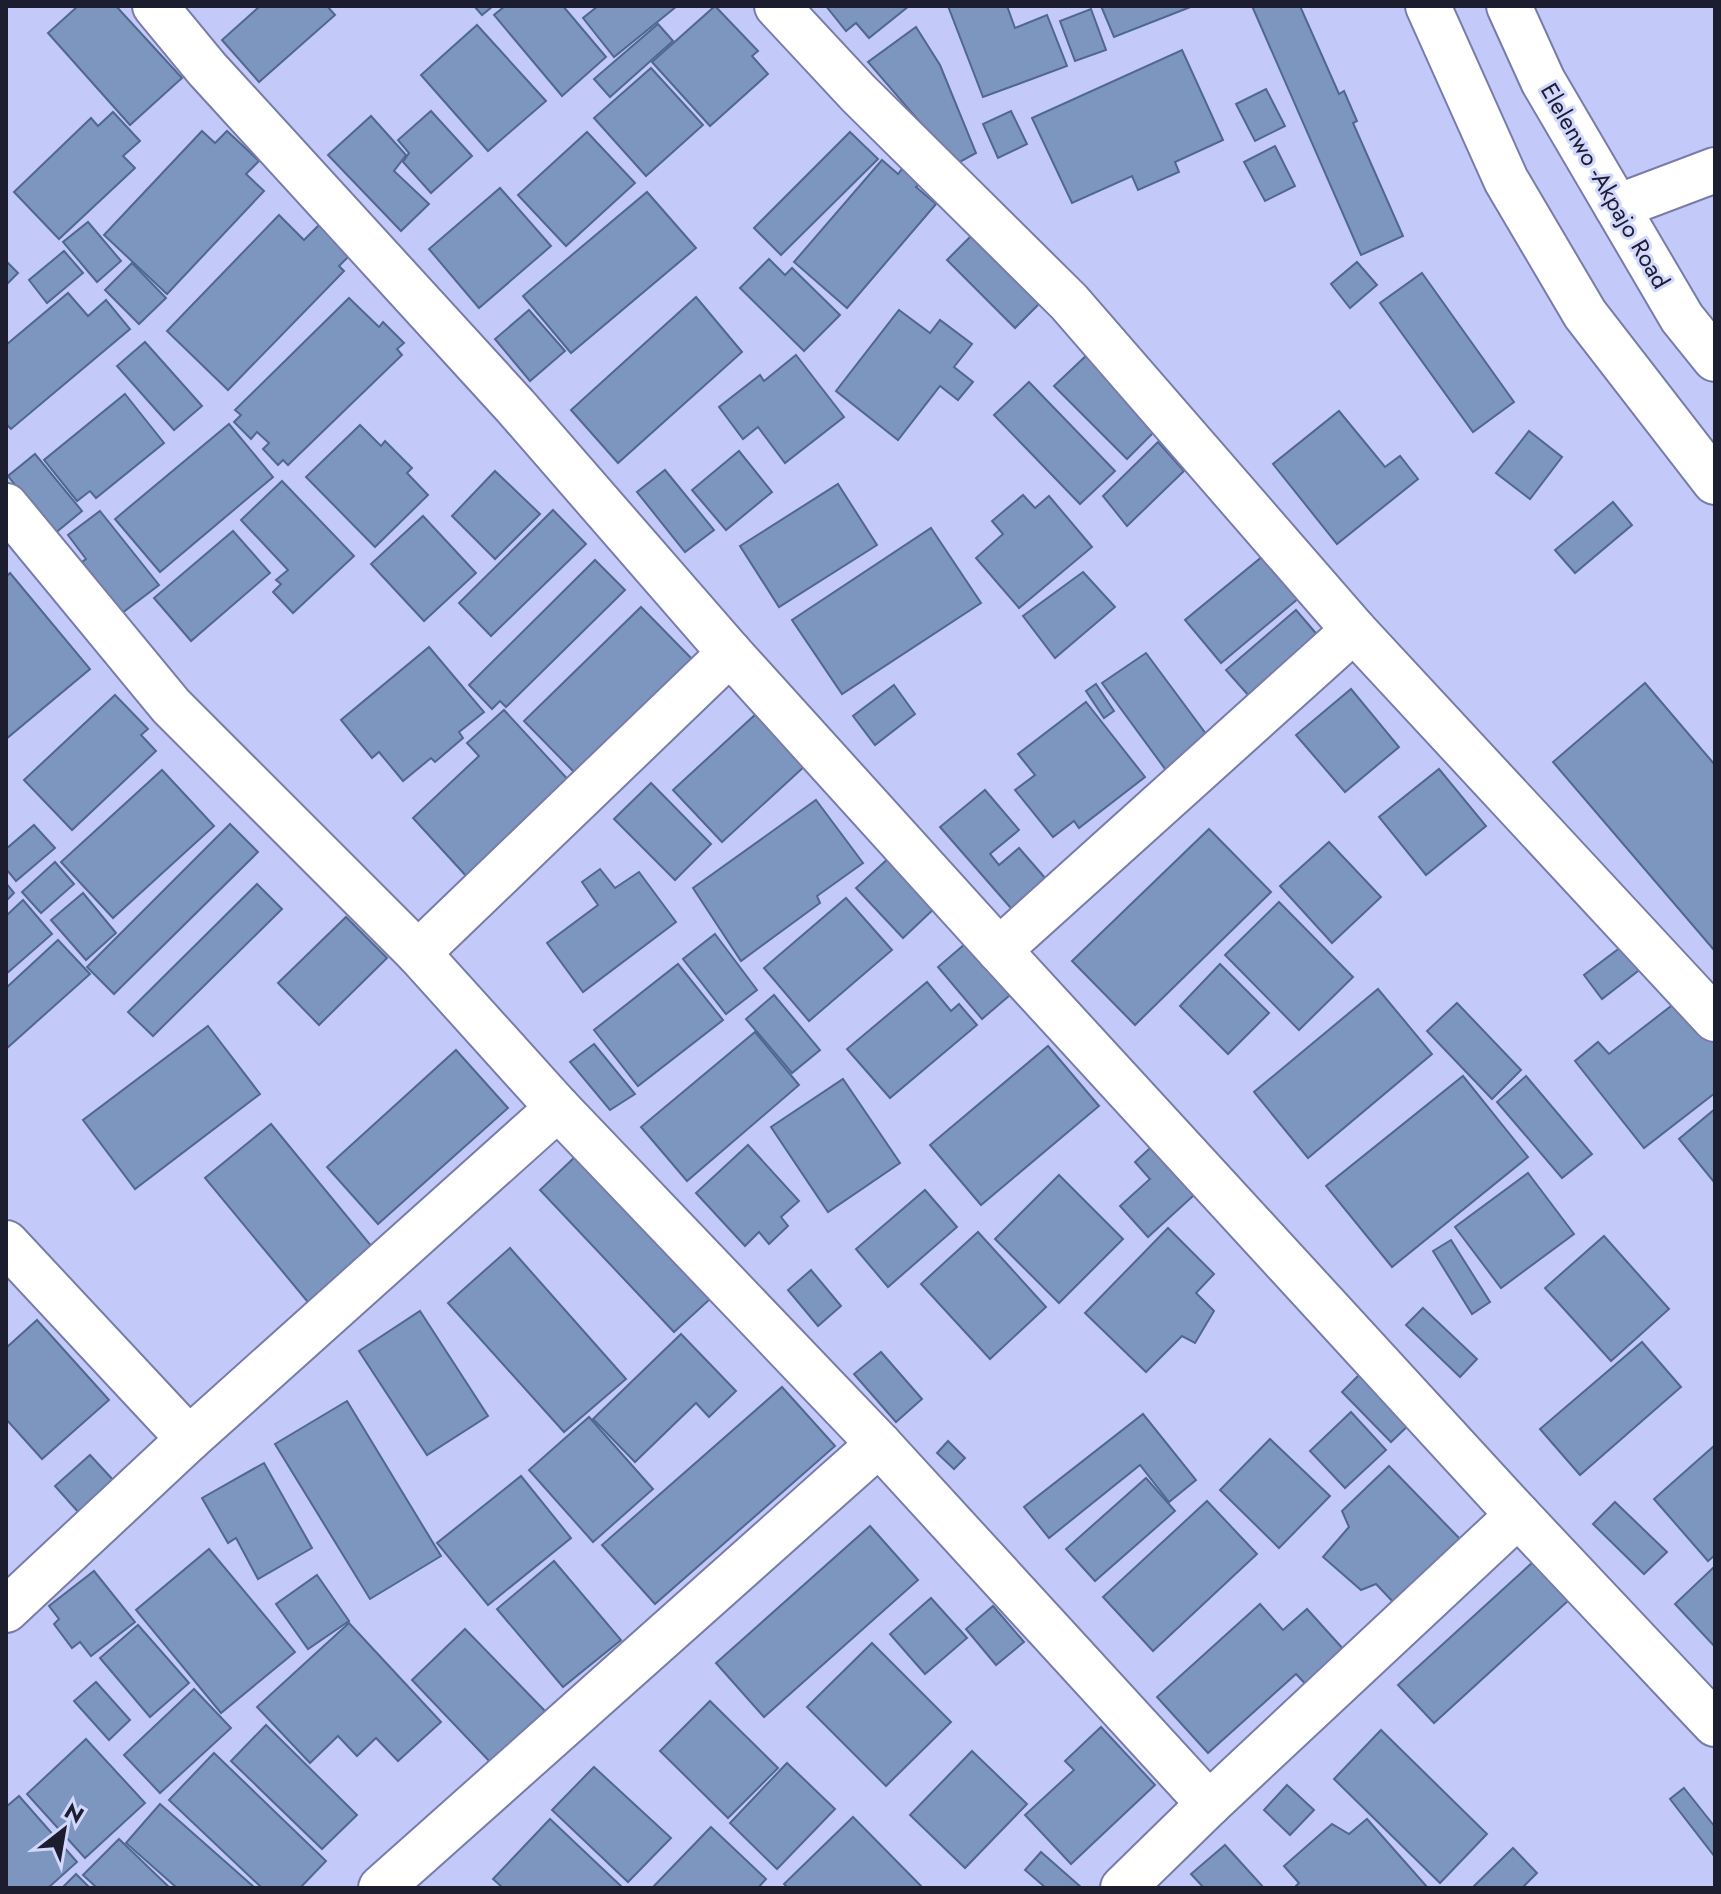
<svg xmlns="http://www.w3.org/2000/svg" width="1721" height="1894" font-family="Jost,sans-serif">
  <rect width="100%" height="100%" fill="#c3c9f9"/>
  <g fill="#7c96bf" stroke="#50688e" stroke-width="2">
    <polygon points="78,6 116,6 182,78 130,125 48,33"/>
    <polygon points="260,6 327,6 335,15 259,82 222,40"/>
    <polygon points="474,6 493,6 482,15"/>
    <polygon points="505,6 563,6 606,57 562,96 494,15"/>
    <polygon points="598,6 677,6 614,57 583,18"/>
    <polygon points="715,6 758,51 752,56 768,74 710,126 652,62"/>
    <polygon points="826,6 909,6 869,38 856,23 846,31"/>
    <polygon points="948,6 1007,6 1015,28 1047,15 1067,66 983,97"/>
    <polygon points="1101,6 1193,6 1114,37"/>
    <polygon points="1252,6 1300,6 1339,94 1344,91 1357,121 1353,123 1403,236 1361,255"/>
    <polygon points="1091,9 1106,50 1075,61 1060,21"/>
    <polygon points="658,24 673,41 610,97 594,79"/>
    <polygon points="477,25 546,101 488,151 421,75"/>
    <polygon points="916,27 940,65 976,153 956,164 868,62"/>
    <polygon points="1182,50 1223,140 1175,162 1179,172 1138,190 1132,176 1072,203 1032,118"/>
    <polygon points="651,68 703,125 646,176 594,118"/>
    <polygon points="1266,89 1285,126 1255,141 1236,104"/>
    <polygon points="431,111 472,156 431,193 403,162 409,153 398,140"/>
    <polygon points="1011,111 1027,144 998,158 983,124"/>
    <polygon points="113,112 140,141 123,156 135,168 59,239 14,192 91,118 98,126"/>
    <polygon points="371,116 406,155 394,171 429,204 401,231 328,155"/>
    <polygon points="202,131 215,143 227,131 259,161 246,174 264,191 167,294 104,235"/>
    <polygon points="587,132 635,183 566,246 518,195"/>
    <polygon points="850,132 878,159 781,255 754,228"/>
    <polygon points="1275,146 1295,186 1265,201 1244,162"/>
    <polygon points="882,160 898,174 902,169 920,183 916,187 936,204 847,308 794,262"/>
    <polygon points="500,188 551,246 479,308 429,249"/>
    <polygon points="647,192 696,248 571,353 523,296"/>
    <polygon points="279,215 304,240 326,218 357,248 339,266 344,271 228,390 167,331"/>
    <polygon points="88,222 121,261 97,282 63,242"/>
    <polygon points="976,231 1044,299 1015,328 947,260"/>
    <polygon points="64,251 83,273 47,303 29,280"/>
    <polygon points="769,259 785,275 792,268 840,315 804,351 740,288"/>
    <polygon points="6,261 18,273 6,285"/>
    <polygon points="1357,262 1377,285 1350,308 1331,284"/>
    <polygon points="132,263 166,298 139,324 105,290"/>
    <polygon points="1422,273 1514,402 1473,432 1380,303"/>
    <polygon points="68,293 88,316 106,300 130,329 11,429 6,424 6,345"/>
    <polygon points="696,297 742,352 618,463 571,410"/>
    <polygon points="349,298 379,327 383,322 404,343 397,349 402,355 288,465 283,460 278,465 263,449 269,443 257,432 251,439 234,422 241,415 235,410"/>
    <polygon points="529,310 565,351 530,381 495,339"/>
    <polygon points="899,310 930,333 940,320 972,344 954,367 973,382 958,400 940,386 898,440 836,391"/>
    <polygon points="145,342 202,406 174,430 117,366"/>
    <polygon points="1089,353 1157,429 1127,459 1054,386"/>
    <polygon points="796,355 844,417 785,463 758,427 743,439 719,407 760,375 764,381"/>
    <polygon points="1029,382 1115,471 1080,504 994,415"/>
    <polygon points="125,394 164,443 96,498 90,491 77,501 44,460"/>
    <polygon points="1339,411 1385,467 1400,456 1418,479 1337,544 1273,464"/>
    <polygon points="229,424 273,477 160,572 115,519"/>
    <polygon points="360,425 381,446 385,441 412,468 407,473 428,495 375,547 306,477"/>
    <polygon points="1529,431 1562,457 1530,499 1496,473"/>
    <polygon points="1158,442 1184,471 1127,526 1103,496"/>
    <polygon points="739,451 772,492 726,530 692,490"/>
    <polygon points="35,454 82,511 54,534 8,476"/>
    <polygon points="665,470 714,530 685,552 637,492"/>
    <polygon points="495,471 540,514 495,559 452,516"/>
    <polygon points="282,481 354,556 293,613 273,592 281,584 276,580 288,570 241,520"/>
    <polygon points="838,484 877,545 779,607 740,546"/>
    <polygon points="1023,495 1035,508 1049,496 1092,547 1019,608 976,558 1003,534 992,521"/>
    <polygon points="1613,502 1632,525 1575,573 1555,550"/>
    <polygon points="553,510 586,544 491,636 459,603"/>
    <polygon points="100,511 159,585 122,613 82,562 86,559 68,535"/>
    <polygon points="423,516 476,573 424,621 371,564"/>
    <polygon points="931,528 981,603 842,694 792,620"/>
    <polygon points="233,531 270,573 191,641 154,598"/>
    <polygon points="1263,556 1299,598 1221,663 1185,620"/>
    <polygon points="595,560 625,590 506,707 500,701 492,709 469,685"/>
    <polygon points="1083,572 1115,607 1055,658 1023,616"/>
    <polygon points="10,573 90,669 6,739 6,577"/>
    <polygon points="641,607 693,660 576,774 524,721"/>
    <polygon points="1296,610 1326,645 1257,705 1226,670"/>
    <polygon points="429,647 484,712 459,732 463,738 435,762 431,758 403,781 379,752 372,758 341,720"/>
    <polygon points="1146,653 1212,742 1168,773 1102,683"/>
    <polygon points="1645,683 1715,765 1714,950 1553,762"/>
    <polygon points="1096,684 1114,711 1104,718 1086,691"/>
    <polygon points="894,685 915,714 875,745 853,716"/>
    <polygon points="1351,689 1399,747 1345,792 1296,735"/>
    <polygon points="115,695 148,729 141,735 156,751 72,830 24,780"/>
    <polygon points="1086,702 1145,777 1079,828 1074,821 1053,837 1015,790 1035,775 1018,754"/>
    <polygon points="504,710 572,784 468,878 413,818 479,756 467,743"/>
    <polygon points="757,713 806,765 722,842 673,790"/>
    <polygon points="1439,769 1486,826 1426,875 1379,817"/>
    <polygon points="162,770 214,826 113,918 61,862"/>
    <polygon points="651,783 711,844 675,880 614,819"/>
    <polygon points="985,790 1019,830 990,854 999,865 1019,848 1052,886 1017,915 940,827"/>
    <polygon points="816,800 863,863 817,896 820,903 741,961 693,888"/>
    <polygon points="230,824 258,852 114,994 87,967"/>
    <polygon points="34,825 55,848 16,881 6,869 6,849"/>
    <polygon points="1209,829 1271,892 1135,1025 1072,961"/>
    <polygon points="1329,842 1381,897 1332,943 1280,886"/>
    <polygon points="891,856 937,906 903,938 856,888"/>
    <polygon points="55,862 74,884 41,913 22,892"/>
    <polygon points="600,869 615,888 639,872 676,922 583,992 547,943 598,905 582,882"/>
    <polygon points="6,883 14,893 6,901"/>
    <polygon points="257,884 282,909 153,1036 128,1012"/>
    <polygon points="83,893 116,933 86,960 51,920"/>
    <polygon points="846,898 892,950 809,1021 764,968"/>
    <polygon points="23,900 52,934 6,974 6,916"/>
    <polygon points="1279,902 1353,977 1299,1030 1225,955"/>
    <polygon points="346,917 387,958 319,1025 278,983"/>
    <polygon points="715,934 757,990 726,1014 683,959"/>
    <polygon points="972,938 1016,990 982,1019 938,967"/>
    <polygon points="58,940 90,974 6,1049 6,988"/>
    <polygon points="1629,941 1647,964 1602,999 1584,975"/>
    <polygon points="678,964 723,1020 638,1086 594,1030"/>
    <polygon points="1220,964 1269,1013 1228,1054 1180,1006"/>
    <polygon points="927,982 951,1011 959,1004 977,1025 890,1098 847,1049"/>
    <polygon points="1378,989 1432,1054 1308,1158 1254,1092"/>
    <polygon points="774,995 820,1050 792,1073 746,1019"/>
    <polygon points="1684,996 1715,1036 1715,1093 1644,1148 1575,1061 1598,1042 1609,1054"/>
    <polygon points="1457,1003 1521,1070 1492,1099 1427,1031"/>
    <polygon points="208,1026 260,1094 135,1189 83,1120"/>
    <polygon points="755,1032 799,1085 687,1181 641,1127"/>
    <polygon points="594,1044 635,1094 610,1110 570,1062"/>
    <polygon points="1048,1046 1099,1106 981,1205 930,1145"/>
    <polygon points="456,1050 508,1108 378,1224 327,1167"/>
    <polygon points="1463,1076 1528,1157 1392,1267 1326,1186"/>
    <polygon points="1526,1076 1592,1154 1562,1178 1497,1102"/>
    <polygon points="843,1079 900,1163 828,1212 771,1127"/>
    <polygon points="1715,1109 1715,1181 1714,1182 1679,1139"/>
    <polygon points="271,1124 382,1259 317,1313 205,1178"/>
    <polygon points="1161,1138 1204,1186 1148,1237 1120,1206 1150,1179 1135,1162"/>
    <polygon points="748,1145 799,1201 781,1217 788,1226 769,1244 759,1232 745,1246 696,1193"/>
    <polygon points="576,1156 710,1299 674,1332 540,1190"/>
    <polygon points="1528,1173 1574,1234 1501,1288 1455,1227"/>
    <polygon points="1059,1175 1123,1239 1059,1303 995,1239"/>
    <polygon points="925,1190 957,1227 888,1287 856,1249"/>
    <polygon points="1168,1228 1214,1274 1196,1293 1214,1311 1195,1343 1182,1336 1146,1372 1085,1313"/>
    <polygon points="978,1232 1046,1307 990,1359 921,1284"/>
    <polygon points="1604,1236 1669,1309 1611,1361 1545,1288"/>
    <polygon points="1451,1240 1490,1302 1472,1314 1433,1251"/>
    <polygon points="510,1248 626,1379 564,1432 448,1303"/>
    <polygon points="811,1270 841,1306 818,1326 788,1290"/>
    <polygon points="1423,1308 1477,1359 1460,1377 1406,1325"/>
    <polygon points="420,1311 488,1416 427,1455 359,1351"/>
    <polygon points="37,1320 109,1400 42,1459 6,1419 6,1348"/>
    <polygon points="681,1334 736,1391 709,1417 696,1403 635,1462 593,1419"/>
    <polygon points="1642,1342 1681,1387 1580,1475 1540,1429"/>
    <polygon points="881,1352 922,1399 896,1422 854,1374"/>
    <polygon points="1365,1369 1414,1420 1391,1442 1342,1392"/>
    <polygon points="782,1387 835,1446 655,1604 602,1545"/>
    <polygon points="347,1401 441,1556 370,1599 275,1444"/>
    <polygon points="1351,1412 1386,1450 1345,1488 1310,1451"/>
    <polygon points="1143,1414 1196,1480 1169,1502 1140,1465 1049,1538 1024,1507"/>
    <polygon points="589,1417 653,1489 593,1542 529,1470"/>
    <polygon points="1270,1439 1330,1496 1279,1548 1220,1490"/>
    <polygon points="948,1441 965,1458 954,1469 937,1453"/>
    <polygon points="1715,1445 1715,1555 1708,1561 1654,1499"/>
    <polygon points="90,1455 115,1482 80,1514 55,1486"/>
    <polygon points="264,1463 312,1548 258,1579 236,1538 228,1543 202,1498"/>
    <polygon points="1389,1466 1462,1541 1396,1605 1376,1584 1361,1590 1323,1557 1349,1527 1342,1511"/>
    <polygon points="521,1476 571,1538 488,1605 437,1543"/>
    <polygon points="1146,1478 1175,1511 1095,1581 1066,1549"/>
    <polygon points="1207,1501 1257,1554 1153,1651 1103,1597"/>
    <polygon points="1615,1502 1667,1552 1644,1574 1593,1524"/>
    <polygon points="870,1526 918,1580 764,1717 716,1663"/>
    <polygon points="209,1549 295,1652 221,1713 136,1610"/>
    <polygon points="554,1561 621,1640 563,1687 497,1609"/>
    <polygon points="1534,1561 1569,1600 1434,1723 1398,1685"/>
    <polygon points="1715,1566 1715,1647 1675,1604"/>
    <polygon points="94,1571 135,1622 91,1656 80,1642 72,1648 54,1624 59,1619 49,1606"/>
    <polygon points="317,1575 349,1621 308,1649 276,1604"/>
    <polygon points="931,1598 967,1638 925,1674 890,1634"/>
    <polygon points="1260,1604 1283,1630 1307,1609 1354,1661 1316,1695 1296,1674 1208,1753 1157,1697"/>
    <polygon points="993,1606 1024,1642 996,1665 966,1629"/>
    <polygon points="349,1623 441,1722 398,1761 376,1738 357,1756 338,1736 310,1763 257,1707"/>
    <polygon points="138,1625 189,1683 150,1717 100,1658"/>
    <polygon points="465,1629 547,1713 493,1765 412,1680"/>
    <polygon points="872,1643 951,1722 886,1786 807,1707"/>
    <polygon points="96,1682 130,1720 109,1740 74,1701"/>
    <polygon points="194,1689 231,1728 160,1793 124,1755"/>
    <polygon points="710,1701 778,1768 728,1818 660,1751"/>
    <polygon points="266,1725 357,1815 322,1849 231,1761"/>
    <polygon points="1101,1727 1155,1785 1071,1864 1025,1815 1074,1770 1065,1761"/>
    <polygon points="1381,1730 1487,1834 1440,1883 1334,1779"/>
    <polygon points="86,1739 145,1803 85,1858 27,1794"/>
    <polygon points="972,1751 1027,1804 965,1868 910,1815"/>
    <polygon points="214,1753 326,1861 300,1888 262,1888 169,1800"/>
    <polygon points="787,1763 835,1809 777,1869 730,1823"/>
    <polygon points="594,1767 671,1838 628,1882 552,1810"/>
    <polygon points="1287,1785 1314,1810 1290,1835 1264,1810"/>
    <polygon points="1684,1788 1715,1827 1715,1857 1670,1799"/>
    <polygon points="19,1796 77,1862 48,1888 6,1888 6,1807"/>
    <polygon points="160,1804 255,1888 177,1888 126,1843"/>
    <polygon points="853,1817 923,1888 788,1888 784,1884"/>
    <polygon points="550,1819 623,1888 503,1888 493,1879"/>
    <polygon points="1367,1819 1428,1888 1294,1888 1299,1883 1284,1866 1332,1824 1349,1834"/>
    <polygon points="711,1827 766,1879 758,1888 652,1888"/>
    <polygon points="119,1839 170,1888 97,1888 83,1875"/>
    <polygon points="1225,1845 1264,1888 1204,1888 1191,1874"/>
    <polygon points="1513,1848 1537,1873 1522,1888 1472,1888"/>
    <polygon points="1041,1852 1082,1888 1046,1888 1025,1870"/>
    <polygon points="76,1874 90,1888 62,1888"/>
  </g>
  <g fill="none" stroke-linecap="round" stroke-linejoin="round">
    <defs>
      <g id="minor">
        <polyline points="155,6 207,69 516,407 730,653 999,950 1518,1515 1715,1724"/>
        <polyline points="777,6 858,93 1069,302 1354,630 1715,1019"/>
        <polyline points="1617,207 1715,170"/>
        <polyline points="6,506 171,706 418,953 558,1108 879,1444 1209,1804"/>
        <polyline points="999,950 1354,630"/>
        <polyline points="418,953 730,653"/>
        <polyline points="6,1243 189,1439"/>
        <polyline points="6,1610 189,1439 558,1108"/>
        <polyline points="381,1888 879,1444"/>
        <polyline points="1123,1888 1209,1804 1518,1515"/>
      </g>
      <g id="major">
        <polyline points="1428,6 1506,180 1585,314 1715,482"/>
        <polyline points="1509,6 1543,81 1682,318 1715,359"/>
      </g>
    </defs>
    <use href="#minor" stroke="#777ca8" stroke-width="48"/>
    <use href="#major" stroke="#777ca8" stroke-width="48"/>
    <use href="#minor" stroke="#fff" stroke-width="44"/>
    <use href="#major" stroke="#fff" stroke-width="44"/>
  </g>
  <g text-anchor="middle" stroke-width="6" stroke-linejoin="round" paint-order="stroke">
    <g font-size="24" fill="#1c1d2f" stroke="#d2d7fe">
      <text transform="translate(1605 186) rotate(60)" y="8">Elelenwo -Akpajo Road</text>
    </g>
  </g>
  <rect width="1721" height="1894" fill="none" stroke="#1c1d2f" stroke-width="16"/>
  <g transform="translate(64 1830) rotate(31)" stroke="#d2d7fe" stroke-width="6" paint-order="stroke">
  <path d="M0-6L14 30L0 20L-14 30Z" fill="#1c1d2f"/>
  <text y="-12" font-size="22" font-weight="bold" text-anchor="middle" fill="#1c1d2f">N</text>
  </g>
</svg>
